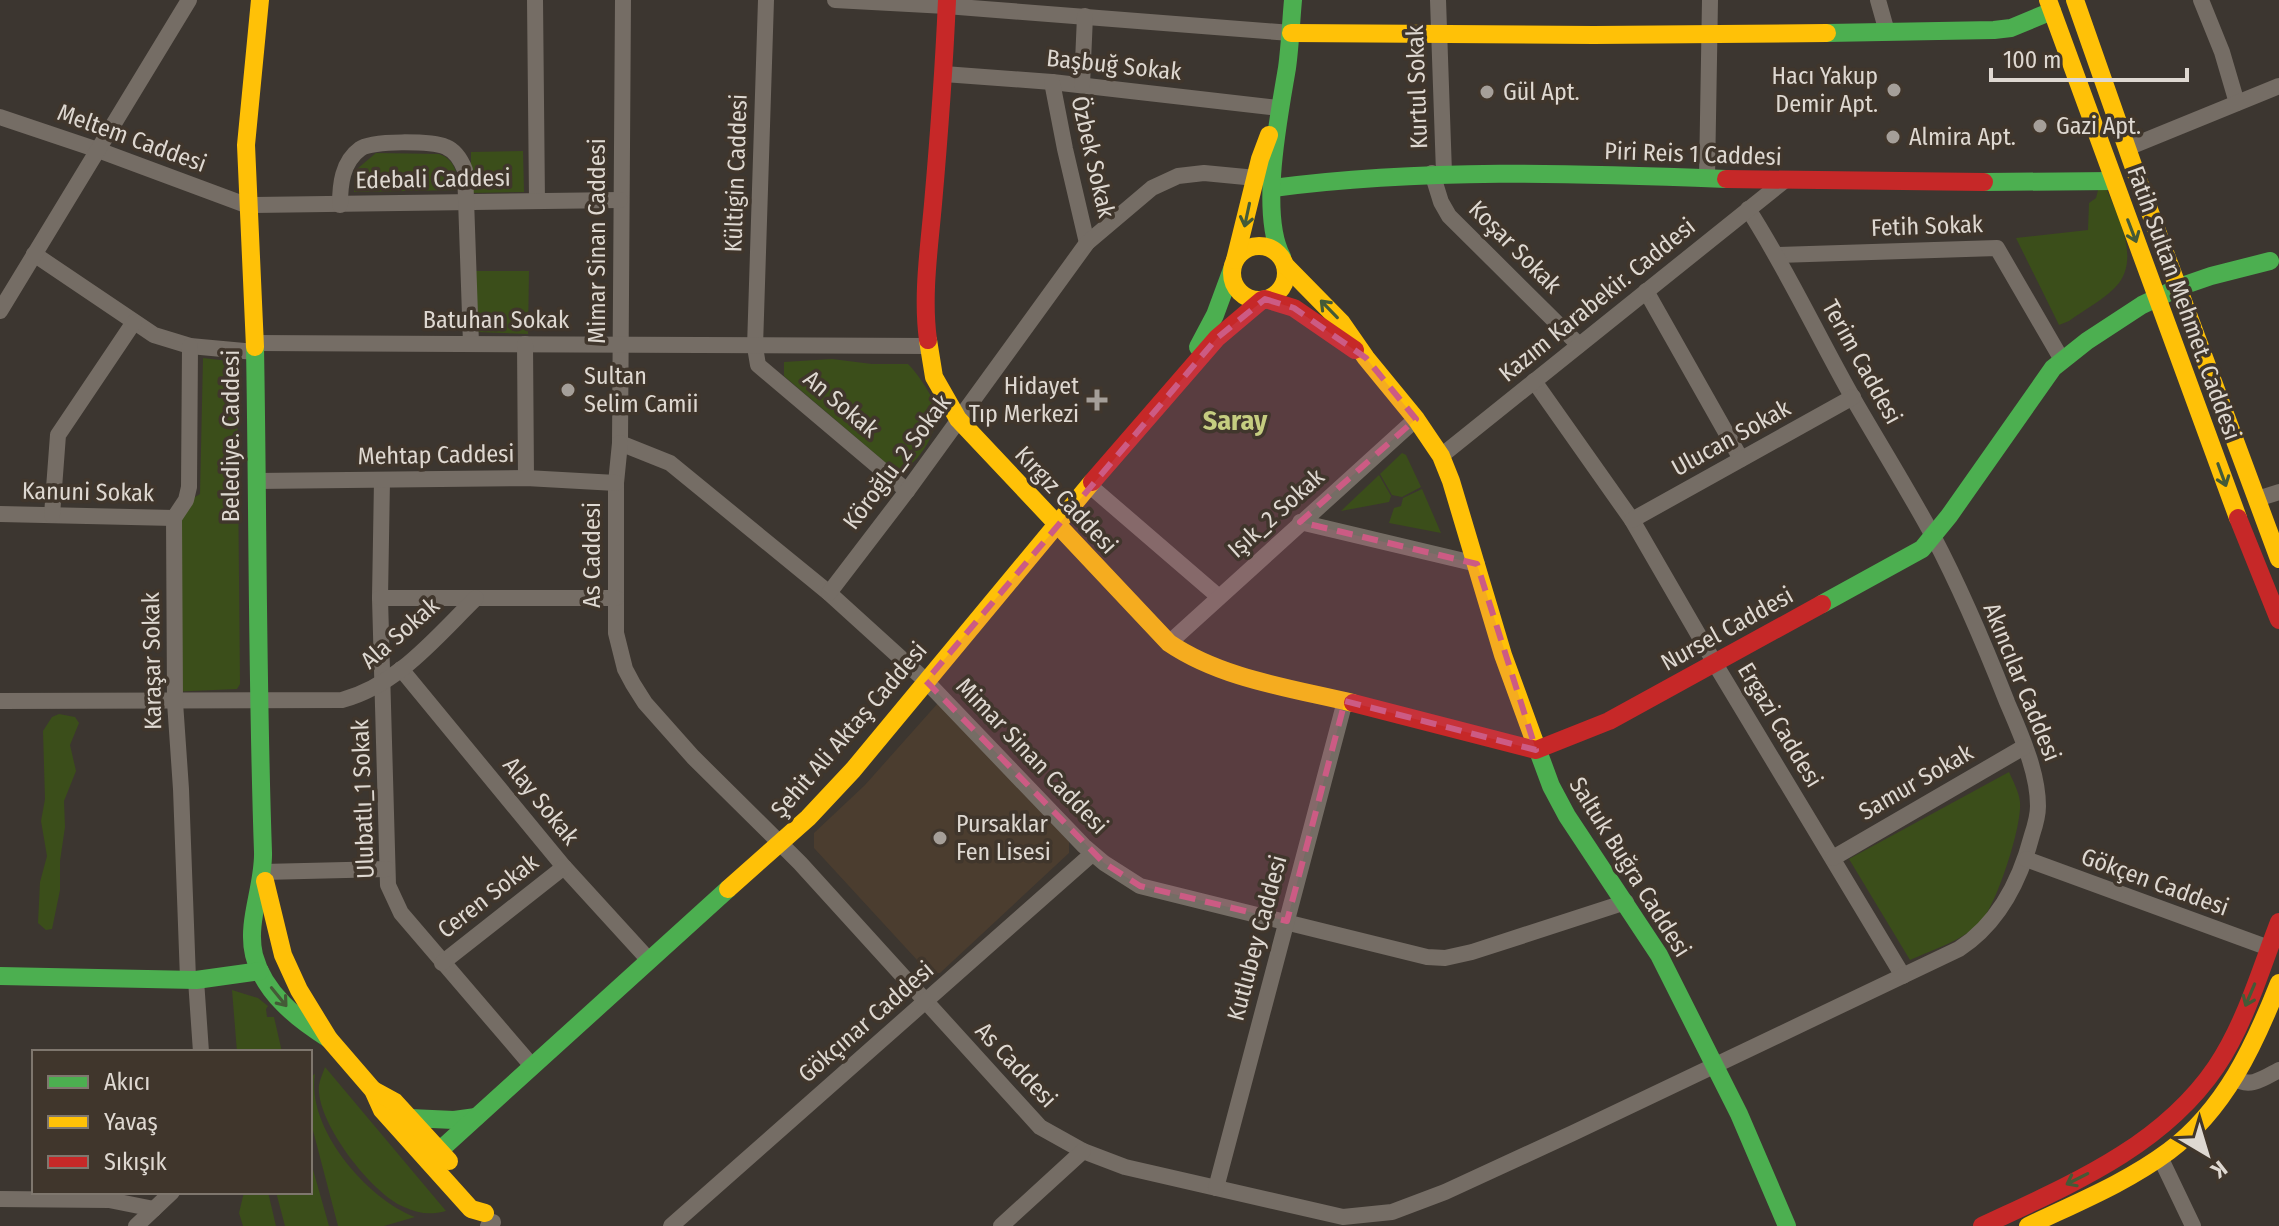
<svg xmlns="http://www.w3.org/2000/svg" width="2279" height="1226" font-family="'Fira Sans Condensed',sans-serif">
  <rect width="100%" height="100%" fill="#3c3630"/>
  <polygon fill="#4b3d2f" points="938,703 995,755 1069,842 1069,853 940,973 929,973 814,848 814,833 865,785"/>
  <g fill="#3b4e1a">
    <polygon points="523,151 524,192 471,193 471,152"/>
    <path d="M376,153l63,1c17,6 18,20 19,36l-104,2 3,-23z"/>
    <path d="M2099,186h6c11,26 35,69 14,97 -12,15 -35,27 -50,38l-10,4 -43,-87 72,-8 1,-27 7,-5z"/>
    <polygon points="476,271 529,271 528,334 477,332"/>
    <polygon points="203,358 237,362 240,684 237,689 169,692 178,507 200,494"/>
    <path d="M832,359l40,5h36c10,10 27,34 28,48 1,23 -16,47 -33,59l-10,-2 -109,-93v-14z"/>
    <polygon points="1402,453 1406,455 1421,487 1402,497 1392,495 1380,474"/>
    <polygon points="1379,475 1391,496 1389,502 1341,511"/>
    <polygon points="1422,489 1441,533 1389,523 1394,508 1401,506 1403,498"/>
    <polygon points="59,714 75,717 79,723 70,745 76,771 64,801 65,827 60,861 60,890 52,929 46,930 38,923 40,882 47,856 41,821 45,799 43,731 52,717"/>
    <path d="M2009,772c4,9 10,20 11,30 2,24 -21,94 -35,114 -16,23 -51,33 -75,44l-61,-101z"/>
    <polygon points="232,990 258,998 268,1006 266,1009 267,1017 274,1017 282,1052 237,1052"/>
    <path d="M325,1067l121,144c-15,4 -27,3 -42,-4 -32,-13 -89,-86 -85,-122 1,-6 4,-12 6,-18z"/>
    <path d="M315,1074c-9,54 52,125 100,143l-31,9h-46l-28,-107v-42z"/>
    <polygon points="310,1159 329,1226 285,1226 276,1192 310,1192"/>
    <polygon points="244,1192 268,1192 276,1226 243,1226 239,1213"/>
  </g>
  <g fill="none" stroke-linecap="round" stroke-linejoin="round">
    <g stroke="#756d65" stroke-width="16">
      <polyline points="535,0 537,201"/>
      <polyline points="623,0 620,443 670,463 829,593 926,681 1084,846 1104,863 1140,886 1427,957 1445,958 1472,952 1626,902"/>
      <polyline points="766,0 755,347 758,365 907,491"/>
      <polyline points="835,0 946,6 1291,33"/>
      <polyline points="1438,0 1444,173"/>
      <polyline points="1878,0 1887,32"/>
      <polyline points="2201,0 2222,52 2237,103"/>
      <polyline points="944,74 1052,82 1278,108"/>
      <polyline points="1052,82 1065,149 1087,243"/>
      <polyline points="1082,85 1085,16"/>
      <polyline points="0,117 98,150 246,205 620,200"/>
      <polyline points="2127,148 2279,86"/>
      <polyline points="1432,173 1441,202 1449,216 1579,345"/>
      <polyline points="1707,177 1710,0"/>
      <path d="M340,205c0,-20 2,-43 20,-56 11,-9 72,-8 86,-2 10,4 15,13 19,23l6,174"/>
      <polyline points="34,254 154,335 190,346 255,352"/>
      <polyline points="1778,255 1997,248 2062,360"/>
      <polyline points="1646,291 1741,459"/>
      <polyline points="0,311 189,0"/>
      <polyline points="255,343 928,346"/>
      <polyline points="525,344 526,478"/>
      <polyline points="1534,381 1632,520 1720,672 1903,976"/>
      <path d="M620,443l-4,40v150l9,36 8,15 12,19 48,54 107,106 240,264 43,24 42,16 218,50 49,-5 53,-20 128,-59 386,-184c40,-26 61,-68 73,-114 3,-9 6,-20 6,-29 0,-35 -18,-73 -31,-104 -22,-56 -46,-113 -74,-166 -25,-46 -53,-91 -79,-136 -36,-63 -66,-129 -106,-191"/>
      <polyline points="1441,456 1784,181"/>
      <polyline points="382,480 380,598 388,885 401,913 532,1066"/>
      <polyline points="256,481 526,478 616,483"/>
      <polyline points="1089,485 1219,597"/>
      <polyline points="2257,499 2279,492"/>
      <polyline points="0,514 174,518"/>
      <polyline points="52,515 58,435 134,322"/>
      <polyline points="1632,520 1853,397"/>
      <polyline points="1300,522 1477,564"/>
      <polyline points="829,593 907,491 1087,243 1152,188 1178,176 1204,173 1256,178"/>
      <polyline points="380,598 616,598"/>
      <polyline points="1169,643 1416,419"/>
      <polyline points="401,669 564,867 648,959"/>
      <path d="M0,701l342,-1c56,-15 94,-63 134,-102"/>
      <polyline points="1833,858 2024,747"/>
      <polyline points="2026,859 2269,948"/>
      <polyline points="263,872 387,869"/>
      <polyline points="442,963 564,867"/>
      <polyline points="188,979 181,789 175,702 174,518 186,500 189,487 190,346"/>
      <polyline points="196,980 201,1052"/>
      <path d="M2234,1078c16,11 30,0 45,-8"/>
      <polyline points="2160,1157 2193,1226"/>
      <polyline points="1216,1188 1345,701"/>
      <polyline points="0,1199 109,1200 154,1209"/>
      <polyline points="136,1226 172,1192"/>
      <polyline points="488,1226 493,1222"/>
      <polyline points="671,1226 1092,854"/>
      <polyline points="1001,1226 1083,1151"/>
    </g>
    <g stroke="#4caf50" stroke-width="18">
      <polyline points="1827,33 1994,30 2011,28 2052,11"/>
      <polyline points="1984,182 2113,181"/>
      <path d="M1273,188c151,-20 301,-15 453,-9"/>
      <path d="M1282,257c-23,-43 -3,-141 5,-189 3,-22 4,-46 6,-68"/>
      <path d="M255,347c3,169 2,337 8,505 1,34 -17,70 -9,103 10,38 43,64 75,84"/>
      <polyline points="1198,347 1215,315 1232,269"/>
      <polyline points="1822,604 1922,549 1949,516 2053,368 2087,341 2142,305 2182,286 2211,276 2270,261"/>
      <polyline points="1534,740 1551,786 1567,816 1659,955 1739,1114 1787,1226"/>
      <polyline points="0,976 196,980 260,971"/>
      <polyline points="410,1118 454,1120 476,1117"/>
      <polyline points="428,1161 728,889"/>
    </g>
    <g stroke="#ffc107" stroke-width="18">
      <polyline points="2048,0 2238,518"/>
      <polyline points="2075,0 2141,188 2279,559"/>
      <polyline points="1291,33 1594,35 1827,33"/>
      <circle cx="1259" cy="273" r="27"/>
      <polyline points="1235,260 1260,159 1269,135"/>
      <polyline points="1285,265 1341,322 1366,358 1416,419 1441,456 1451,481 1503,655 1534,740"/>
      <path d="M928,340l6,37 24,42 211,224c53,36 122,45 184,60"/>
      <polyline points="255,347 246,145 260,0"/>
      <polyline points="265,881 283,955 299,990 329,1039 373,1090 382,1110 471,1209 485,1213"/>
      <polyline points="728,889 808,818 853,770 1092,482"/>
      <polyline points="373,1090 395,1102 449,1161"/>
      <path d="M2028,1226c48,-23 98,-43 141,-75 56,-42 85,-105 110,-168"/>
    </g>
    <g stroke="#c62828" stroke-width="18">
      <polyline points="1726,179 1984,182"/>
      <polyline points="1265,299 1294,308 1355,350"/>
      <path d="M928,340c-6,-44 1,-91 5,-136 6,-68 11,-136 14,-204"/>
      <polyline points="1092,482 1217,338 1262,300"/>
      <polyline points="2238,518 2279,620"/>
      <polyline points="1353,703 1536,750 1609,721 1822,604"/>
      <path d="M1982,1226c85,-40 179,-78 234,-159 29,-43 44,-96 63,-145"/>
    </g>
  </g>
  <defs><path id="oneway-shaft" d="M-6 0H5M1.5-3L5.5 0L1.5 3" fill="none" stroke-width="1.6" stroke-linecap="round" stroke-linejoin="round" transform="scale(2)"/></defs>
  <g stroke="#445a37">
    <use href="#oneway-shaft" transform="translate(1247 215) rotate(102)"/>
    <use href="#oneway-shaft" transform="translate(2132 231) rotate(69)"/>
    <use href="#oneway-shaft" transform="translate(1329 309) rotate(-134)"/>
    <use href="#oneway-shaft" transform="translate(2222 475) rotate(70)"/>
    <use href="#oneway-shaft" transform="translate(2250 995) rotate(113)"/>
    <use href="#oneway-shaft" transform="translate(279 997) rotate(51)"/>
    <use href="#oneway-shaft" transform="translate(2077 1179) rotate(153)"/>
  </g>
  <path fill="#cc5b84" fill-opacity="0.2" stroke="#cc5b84" stroke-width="6" stroke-dasharray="16 10" stroke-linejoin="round" d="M1265,299l29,9 72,50 50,61 -116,103 177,42 59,186 -191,-49 -58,220 -147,-35 -36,-23 -178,-182 291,-343z"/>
  <g fill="#a59f99" stroke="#40362c" stroke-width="3">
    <circle cx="1894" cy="90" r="8"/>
    <circle cx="1487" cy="92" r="8"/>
    <circle cx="2040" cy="126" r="8"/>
    <circle cx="1893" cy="137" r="8"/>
    <circle cx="568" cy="390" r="8"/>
    <path d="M1093 388h8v8h8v8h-8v8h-8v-8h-8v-8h8z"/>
    <circle cx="940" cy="838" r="8"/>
  </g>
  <g text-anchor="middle" stroke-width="7" stroke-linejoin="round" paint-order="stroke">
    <g font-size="24" fill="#ded8d1" stroke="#40362c">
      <text transform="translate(1114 65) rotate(6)" y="8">Başbuğ Sokak</text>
      <text transform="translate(1417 87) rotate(-92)" y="8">Kurtul Sokak</text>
      <text transform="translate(132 138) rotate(20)" y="8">Meltem Caddesi</text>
      <text transform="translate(1693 154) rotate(2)" y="8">Piri Reis 1 Caddesi</text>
      <text transform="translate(1093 157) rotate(77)" y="8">Özbek Sokak</text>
      <text transform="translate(736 173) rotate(-88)" y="8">Kültigin Caddesi</text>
      <text transform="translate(433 179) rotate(-1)" y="8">Edebali Caddesi</text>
      <text transform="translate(1927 226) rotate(-2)" y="8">Fetih Sokak</text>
      <text transform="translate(597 241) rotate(-90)" y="8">Mimar Sinan Caddesi</text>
      <text transform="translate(1515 247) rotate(45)" y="8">Koşar Sokak</text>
      <text transform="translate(1597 300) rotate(-39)" y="8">Kazım Karabekir. Caddesi</text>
      <text transform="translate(2184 303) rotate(70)" y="8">Fatih Sultan Mehmet. Caddesi</text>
      <text x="496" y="328">Batuhan Sokak</text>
      <text transform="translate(1862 362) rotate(61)" y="8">Terim Caddesi</text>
      <text transform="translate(841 404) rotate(40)" y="8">An Sokak</text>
      <text transform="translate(231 436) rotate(-90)" y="8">Belediye. Caddesi</text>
      <text transform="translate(1731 438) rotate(-29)" y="8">Ulucan Sokak</text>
      <text transform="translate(436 455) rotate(-1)" y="8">Mehtap Caddesi</text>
      <text transform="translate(897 462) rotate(-53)" y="8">Köroğlu_2 Sokak</text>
      <text transform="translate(88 492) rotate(1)" y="8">Kanuni Sokak</text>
      <text transform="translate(1066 500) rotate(47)" y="8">Kırgız Caddesi</text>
      <text transform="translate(1276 513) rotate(-42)" y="8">Işık_2 Sokak</text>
      <text transform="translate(592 555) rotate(-90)" y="8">As Caddesi</text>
      <text transform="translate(1727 629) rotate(-29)" y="8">Nursel Caddesi</text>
      <text transform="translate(400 633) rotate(-41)" y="8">Ala Sokak</text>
      <text transform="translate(152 661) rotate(-91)" y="8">Karaşar Sokak</text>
      <text transform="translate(2022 682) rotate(68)" y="8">Akıncılar Caddesi</text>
      <text transform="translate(1780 725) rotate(59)" y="8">Ergazi Caddesi</text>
      <text transform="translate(849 730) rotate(-49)" y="8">Şehit Ali Aktaş Caddesi</text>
      <text transform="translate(1032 756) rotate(46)" y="8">Mimar Sinan Caddesi</text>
      <text transform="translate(1916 782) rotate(-30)" y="8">Samur Sokak</text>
      <text transform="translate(363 799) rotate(-92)" y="8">Ulubatlı_1 Sokak</text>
      <text transform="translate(541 801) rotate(51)" y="8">Alay Sokak</text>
      <text transform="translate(1630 867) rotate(58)" y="8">Saltuk Buğra Caddesi</text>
      <text transform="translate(2155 882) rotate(20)" y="8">Gökçen Caddesi</text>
      <text transform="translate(488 896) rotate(-38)" y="8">Ceren Sokak</text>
      <text transform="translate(1257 938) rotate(-75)" y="8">Kutlubey Caddesi</text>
      <text transform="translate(866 1022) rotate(-41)" y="8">Gökçınar Caddesi</text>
      <text transform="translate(1016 1065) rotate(47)" y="8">As Caddesi</text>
    </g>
    <g font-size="24" fill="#ded8d1" stroke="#40362c" text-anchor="start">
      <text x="1878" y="84" text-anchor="end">Hacı Yakup<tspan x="1878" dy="28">Demir Apt.</tspan></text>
      <text x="1503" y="100">Gül Apt.</text>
      <text x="2056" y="134">Gazi Apt.</text>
      <text x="1909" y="145">Almira Apt.</text>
      <text x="584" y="384">Sultan<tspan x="584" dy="28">Selim Camii</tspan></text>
      <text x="1079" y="394" text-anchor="end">Hidayet<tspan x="1079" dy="28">Tıp Merkezi</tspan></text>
      <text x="956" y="832">Pursaklar<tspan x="956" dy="28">Fen Lisesi</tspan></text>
    </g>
    <g font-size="28" font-weight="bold" fill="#c5cd80" stroke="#40362c">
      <text x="1235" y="430">Saray</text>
    </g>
  </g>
  <rect x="32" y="1050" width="280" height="144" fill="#40362c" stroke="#7f776e" stroke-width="2"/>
  <rect x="48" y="1076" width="40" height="12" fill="#4caf50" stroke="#7f776e" stroke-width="2"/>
  <text x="104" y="1090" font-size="24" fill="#ded8d1">Akıcı</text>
  <rect x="48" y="1116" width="40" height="12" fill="#ffc107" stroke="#7f776e" stroke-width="2"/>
  <text x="104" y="1130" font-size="24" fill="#ded8d1">Yavaş</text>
  <rect x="48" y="1156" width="40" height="12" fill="#c62828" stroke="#7f776e" stroke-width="2"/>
  <text x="104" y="1170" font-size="24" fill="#ded8d1">Sıkışık</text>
  <g transform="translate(2207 1154) rotate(142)" stroke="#40362c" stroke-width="6" paint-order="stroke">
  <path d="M0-6L14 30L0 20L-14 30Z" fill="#ded8d1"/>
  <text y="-12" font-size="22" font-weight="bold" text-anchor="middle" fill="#ded8d1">K</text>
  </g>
  <path d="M1991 68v12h196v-12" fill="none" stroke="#ded8d1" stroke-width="4"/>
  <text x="2003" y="68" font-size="24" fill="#ded8d1" stroke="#40362c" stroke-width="6" paint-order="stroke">100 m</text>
</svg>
